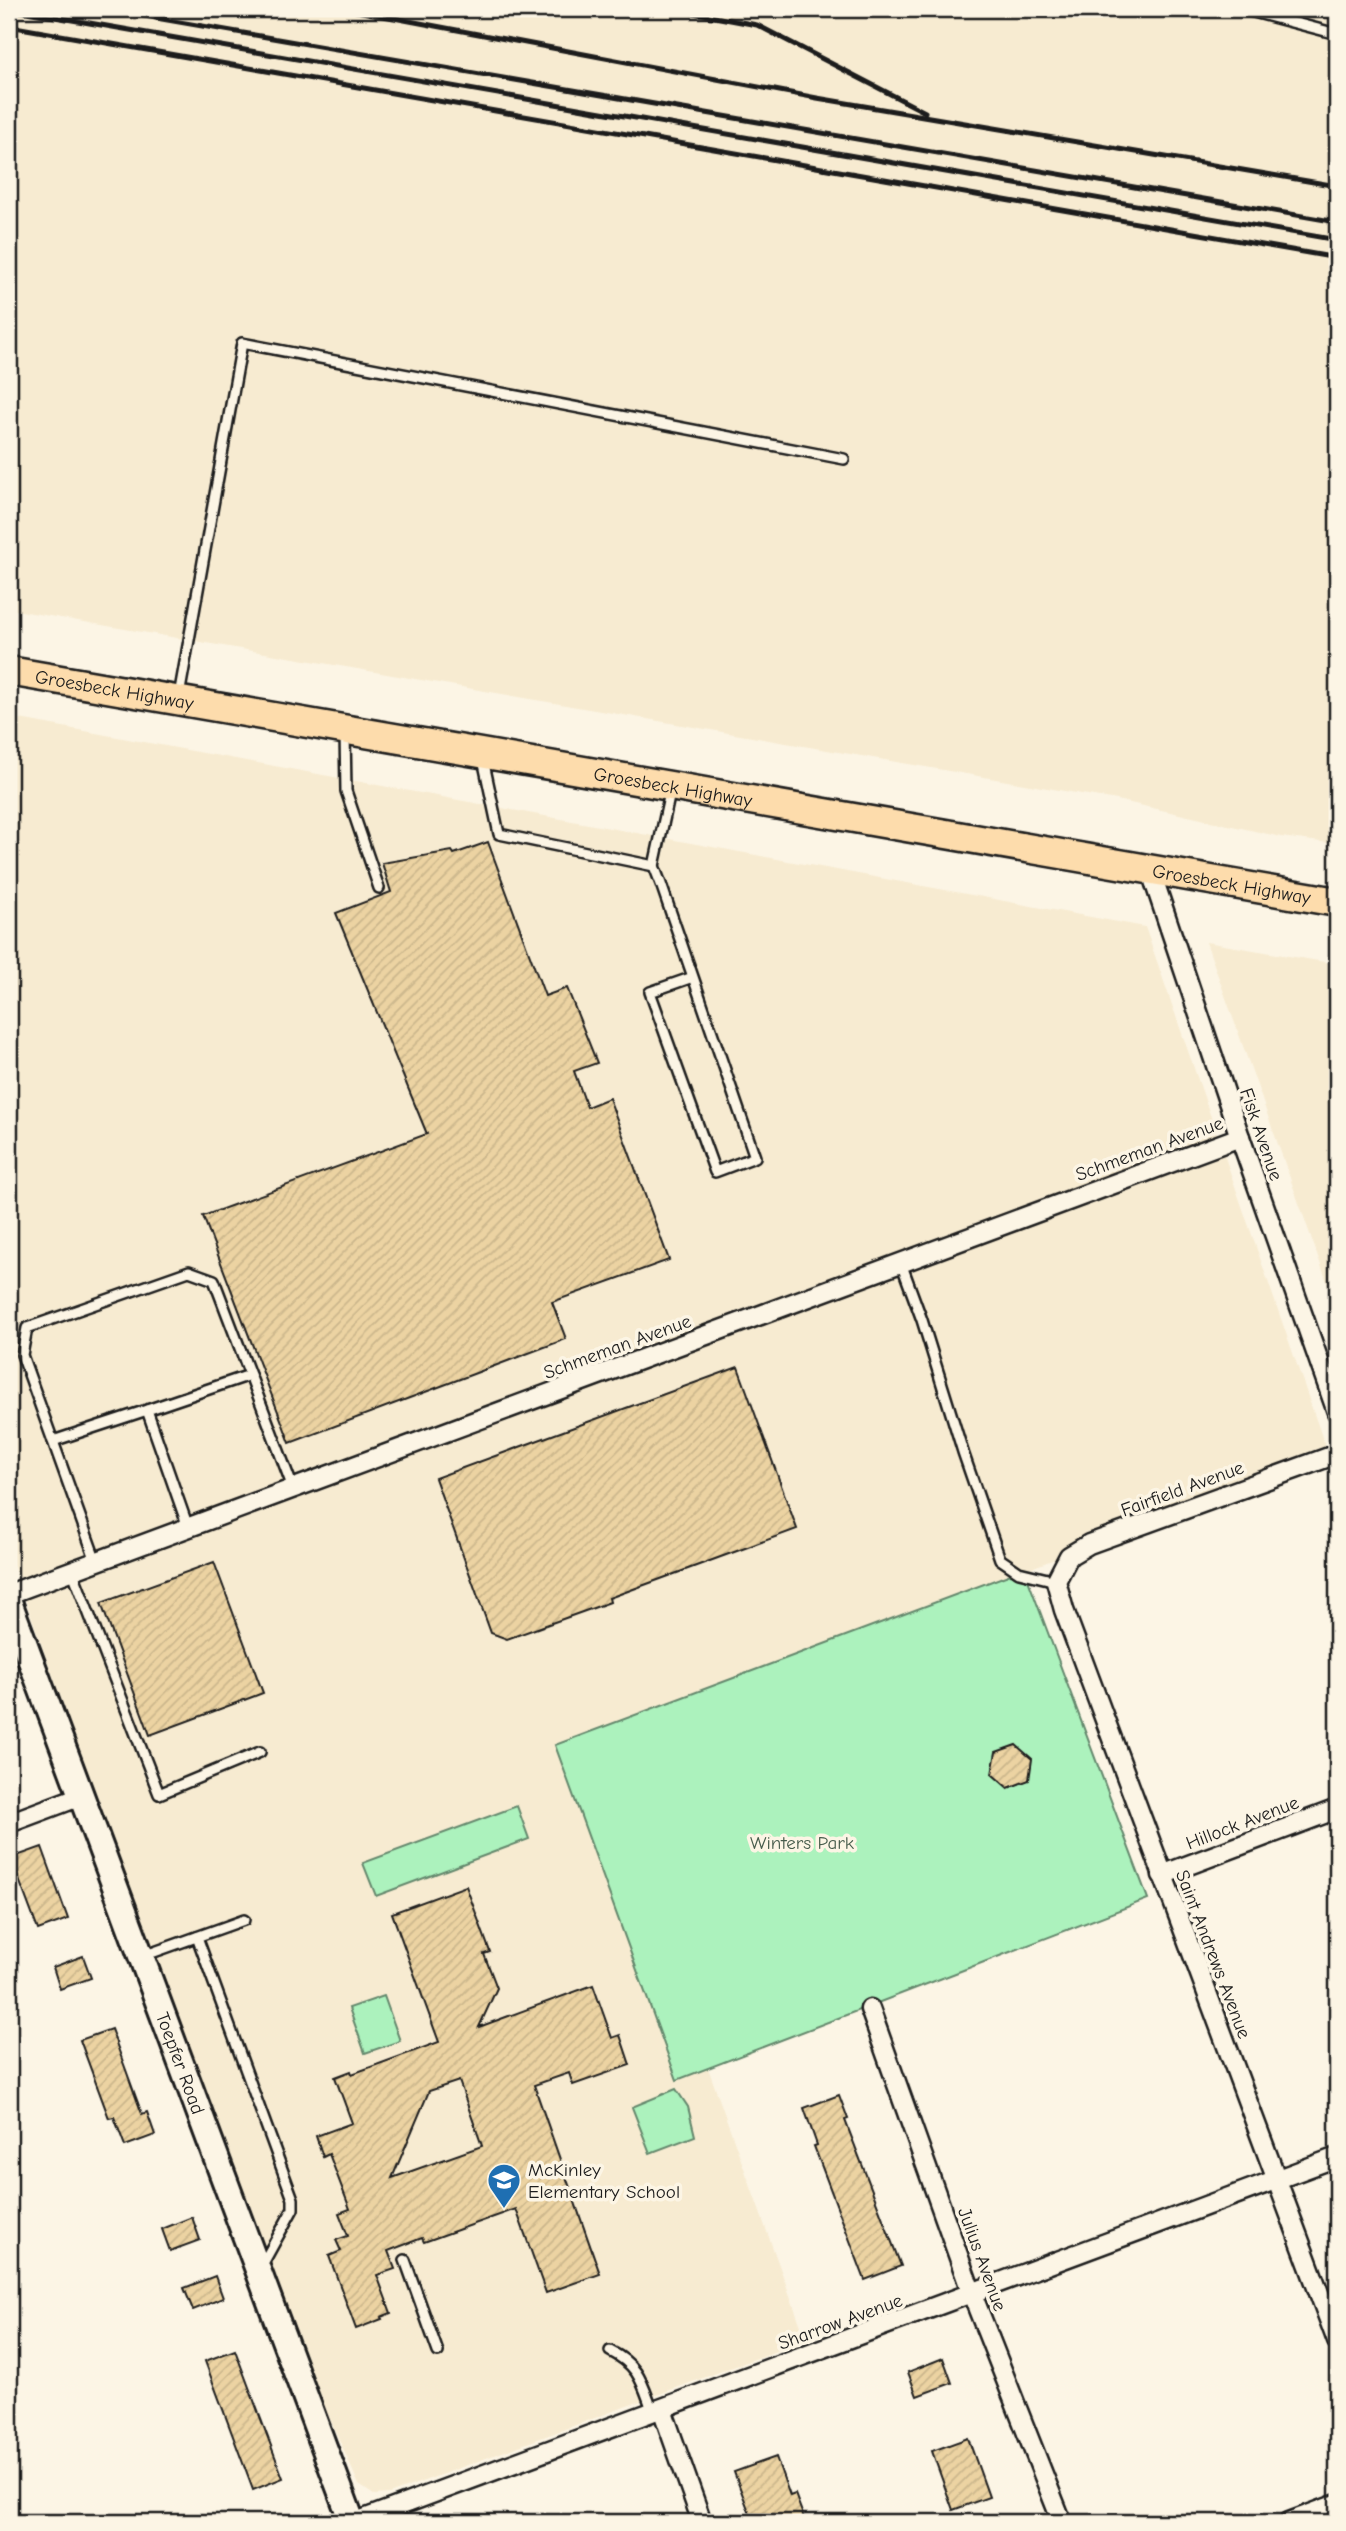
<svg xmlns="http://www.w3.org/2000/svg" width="1346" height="2531" font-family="'Comic Neue',sans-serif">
  <defs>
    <pattern id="building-hatch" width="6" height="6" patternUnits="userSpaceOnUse" patternTransform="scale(1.75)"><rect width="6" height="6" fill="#ecd3a2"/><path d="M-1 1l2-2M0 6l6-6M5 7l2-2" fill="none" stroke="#cab58b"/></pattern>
  </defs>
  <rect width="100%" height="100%" fill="#fcf5e5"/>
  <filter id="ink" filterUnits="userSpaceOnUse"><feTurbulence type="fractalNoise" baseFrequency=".0143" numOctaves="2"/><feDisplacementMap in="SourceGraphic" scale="14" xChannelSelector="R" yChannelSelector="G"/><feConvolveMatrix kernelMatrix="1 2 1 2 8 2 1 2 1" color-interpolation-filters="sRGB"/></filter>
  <g filter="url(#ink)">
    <g fill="#f7ebd1">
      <polygon points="9,9 1337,9 1337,844 1281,837 1117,800 9,609"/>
      <polygon points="9,717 1145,927 1329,1457 555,1745 677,2080 708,2068 806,2340 389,2494 374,2495 359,2485 298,2346 134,1903 9,1554"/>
      <polygon points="1206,942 1337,964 1337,1310"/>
    </g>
    <g fill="#acf2bd" stroke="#64876c" stroke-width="2">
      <polygon points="1024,1569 1148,1899 677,2080 555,1745"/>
      <polygon points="517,1806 529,1839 376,1896 363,1863"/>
      <polygon points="384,1996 400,2041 365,2053 349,2008"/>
      <polygon points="676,2089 688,2107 695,2136 650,2153 632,2107"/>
    </g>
    <g fill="url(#building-hatch)" stroke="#1c1c1c" stroke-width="2" fill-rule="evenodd">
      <polygon points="488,842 545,996 567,988 597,1063 574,1071 587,1107 609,1098 669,1260 552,1302 566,1339 290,1443 203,1216 427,1134 336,913 391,892 382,863 452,851 454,854"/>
      <polygon points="738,1367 797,1529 609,1598 610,1602 507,1639 491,1633 435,1478"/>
      <polygon points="214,1562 263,1693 150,1735 101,1603"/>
      <polygon points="1016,1745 1032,1759 1029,1780 1008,1788 992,1774 996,1752"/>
      <polygon points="42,1847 68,1919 38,1930 11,1858"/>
      <path d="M466,1886l24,66 -6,2 13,34 -18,39 114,-42 19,53 8,-3 10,30 -57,20 -4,-12 -35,12 66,189 -54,19 -30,-84 -92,33 -2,-4 -34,13 7,18 -18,6 14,38 -10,4 1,2 -26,10 -27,-73 12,-5 -5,-11 12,-4 -9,-23 11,-4 -21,-55 -6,3 -7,-21 36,-13 -17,-46 16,-6 1,3 87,-32 -47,-129zM459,2081l23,65 -90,32 37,-87z"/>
      <polygon points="83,1956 91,1978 60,1989 53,1967"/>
      <polygon points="111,2029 142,2114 147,2112 155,2135 125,2146 114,2117 109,2118 80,2040"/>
      <polygon points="839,2095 848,2119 845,2120 901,2266 865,2280 814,2146 817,2145 804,2108"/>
      <polygon points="192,2217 200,2240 170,2251 162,2229"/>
      <polygon points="215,2276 223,2298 193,2310 184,2288"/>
      <polygon points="235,2350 283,2478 253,2490 205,2361"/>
      <polygon points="943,2358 952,2383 917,2396 908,2372"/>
      <polygon points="968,2438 989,2497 953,2510 932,2451"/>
      <polygon points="776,2457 790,2496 795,2494 804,2518 793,2522 753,2522 734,2472"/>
    </g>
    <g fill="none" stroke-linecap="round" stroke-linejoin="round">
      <defs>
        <g id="lane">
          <polyline points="1242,9 1337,34"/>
          <polyline points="179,696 242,343 844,459"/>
          <polyline points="345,732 346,791 379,888"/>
          <polyline points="483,759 499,834 654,866 671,788"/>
          <polyline points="654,866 661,884 755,1157 715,1172 650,992 693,977"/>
          <polyline points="901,1263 922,1320 963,1452 1000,1559 1019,1572 1056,1581"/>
          <polyline points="53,1441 147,1410"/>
          <polyline points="188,1527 147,1410 250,1375"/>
          <polyline points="96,1561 22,1355 27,1328 189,1271 214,1280 293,1488"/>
          <polyline points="72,1570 159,1794 260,1752"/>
          <polyline points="197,1937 293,2199 293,2209 261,2267"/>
          <polyline points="143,1956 244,1920"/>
          <polyline points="405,2260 438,2352"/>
          <path d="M610,2351c30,15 32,32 43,61"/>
        </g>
        <g id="street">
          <polyline points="1150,869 1240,1137 1337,1412"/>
          <polyline points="1337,1454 1089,1544 1069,1556 1056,1581 1064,1610 1337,2341"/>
          <polyline points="9,1594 1240,1137"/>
          <polyline points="9,1823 81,1796"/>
          <polyline points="1162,1875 1337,1809"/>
          <polyline points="870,2009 972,2294 1062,2522"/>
          <polyline points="662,2409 702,2522"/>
          <polyline points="356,2522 1337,2157"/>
          <polyline points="1289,2522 1337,2504"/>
        </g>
        <g id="secondary">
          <path id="s1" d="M9,1602l343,920"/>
        </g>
        <g id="primary">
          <path id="s2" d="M9,671l1328,231"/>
        </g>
      </defs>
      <use href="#lane" stroke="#1c1c1c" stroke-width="14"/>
      <use href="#street" stroke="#1c1c1c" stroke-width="23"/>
      <use href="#secondary" stroke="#1c1c1c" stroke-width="30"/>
      <use href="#primary" stroke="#1c1c1c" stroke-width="33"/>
      <use href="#lane" stroke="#fcf5e5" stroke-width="9"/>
      <use href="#street" stroke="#fcf5e5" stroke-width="18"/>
      <use href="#secondary" stroke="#fcf5e5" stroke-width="24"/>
      <use href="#primary" stroke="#fddcac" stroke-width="28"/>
      <g stroke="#1c1c1c" stroke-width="5">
        <polyline points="9,9 1337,240"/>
        <polyline points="104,9 1337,222"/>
        <polyline points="346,9 817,98 1337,186"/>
        <polyline points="672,9 757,25 925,112"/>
        <polyline points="9,26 1337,258"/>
      </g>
    </g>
  </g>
  <defs>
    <symbol id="school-pin" viewBox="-11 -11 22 30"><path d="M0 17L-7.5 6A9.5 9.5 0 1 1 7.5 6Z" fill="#1f6fb2" stroke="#fcf5e5"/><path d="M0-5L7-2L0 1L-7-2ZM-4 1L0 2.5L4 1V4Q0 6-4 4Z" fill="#fff"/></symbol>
  </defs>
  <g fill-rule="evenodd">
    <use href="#school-pin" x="485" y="2161" width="38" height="52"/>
  </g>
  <g text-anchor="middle" stroke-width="7" stroke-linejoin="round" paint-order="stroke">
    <g font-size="19" fill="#1c1c1c" stroke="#fcf5e5">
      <text dy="7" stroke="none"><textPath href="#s2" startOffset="107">Groesbeck Highway</textPath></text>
      <text dy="7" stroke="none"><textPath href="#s2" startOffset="674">Groesbeck Highway</textPath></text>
      <text dy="7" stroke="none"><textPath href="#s2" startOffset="1241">Groesbeck Highway</textPath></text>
      <text transform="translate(1262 1134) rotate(71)" y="7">Fisk Avenue</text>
      <text transform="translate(1149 1148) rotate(-20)" y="7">Schmeman Avenue</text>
      <text transform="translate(617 1346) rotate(-20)" y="7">Schmeman Avenue</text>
      <text transform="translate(1182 1488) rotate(-20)" y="7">Fairfield Avenue</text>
      <text transform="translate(1242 1822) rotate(-21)" y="7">Hillock Avenue</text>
      <text transform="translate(1214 1954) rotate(69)" y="7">Saint Andrews Avenue</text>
      <text dy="7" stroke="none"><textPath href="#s1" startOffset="492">Toepfer Road</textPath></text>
      <text transform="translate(983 2259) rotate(70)" y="7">Julius Avenue</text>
      <text transform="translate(840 2321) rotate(-20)" y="7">Sharrow Avenue</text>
    </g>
    <g font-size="19" fill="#475c4c" stroke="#fcf5e5">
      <text x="802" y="1849">Winters Park</text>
    </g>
    <g font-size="19" fill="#1c1c1c" stroke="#fcf5e5" text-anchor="start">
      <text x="528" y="2176">McKinley<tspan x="528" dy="22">Elementary School</tspan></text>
    </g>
  </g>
  <rect width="1346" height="2531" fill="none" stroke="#fcf5e5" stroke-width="35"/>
  <rect x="18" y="18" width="1311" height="2496" fill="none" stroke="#1c1c1c" stroke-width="2.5" filter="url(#ink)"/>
</svg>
